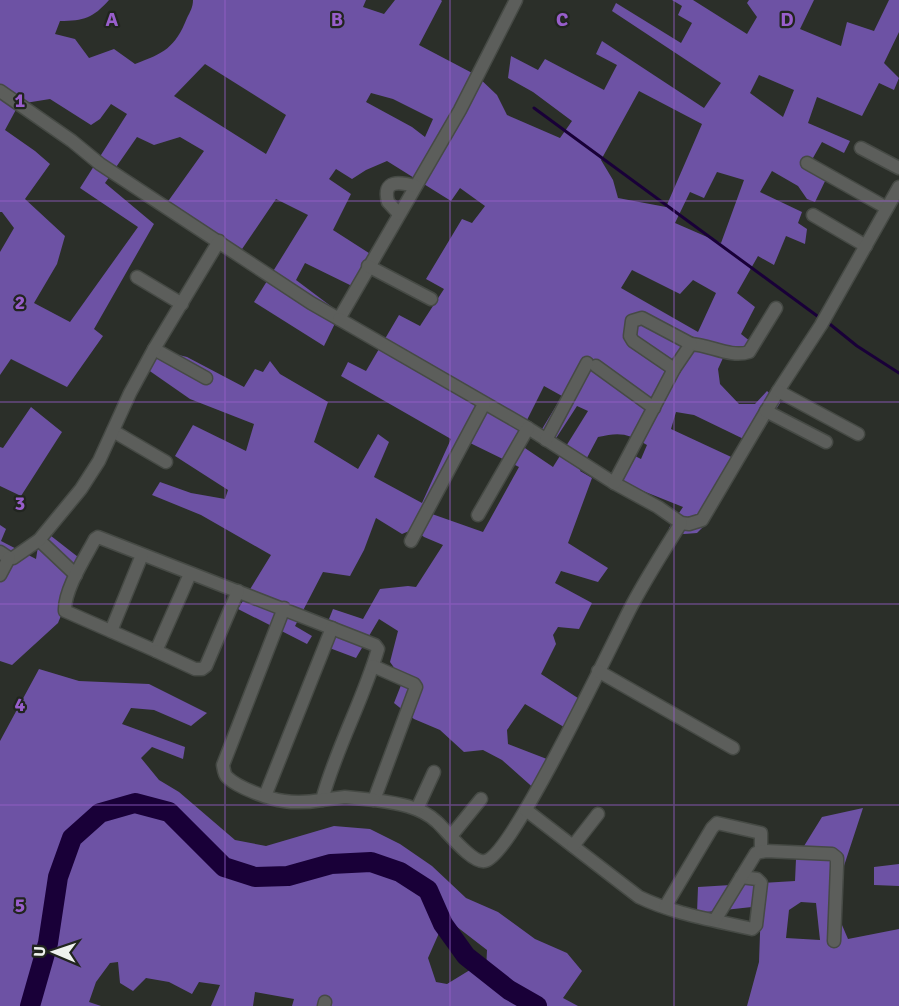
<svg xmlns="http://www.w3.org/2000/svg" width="899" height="1006" font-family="Signika,sans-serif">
  <rect width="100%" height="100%" fill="#2b2f29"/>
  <g fill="#6d52a4" fill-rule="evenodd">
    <path d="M0,0h109c-16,18 -25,21 -49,21l-5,13 20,5 14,19 25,-9 21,15c29,-11 40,-16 52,-46 3,-6 6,-11 6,-18h173l-3,7 21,7 11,-14h46l1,1 -23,44 57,30 21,20 10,20 53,23 12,-17 -39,-29 -25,-14 3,-22 27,14 7,-11 59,31 13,-25 -21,-11 6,-13 102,67 17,-25 -109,-72 4,-8 65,40 11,-20 -14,-8 4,-9 -10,-6h21l54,34 10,-17 -10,-14 2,-3h65l-14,29 41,17 6,-24 27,9 15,-31h10v32l-15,31 15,15 -5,12 -15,-7 -17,33 -45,-19 -9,26 42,18 -6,12 -22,-11 -13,23 18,12 -12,25 -8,-3 -9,-13 -26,-15 -12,21 42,20 -4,11 9,6 -2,15 -19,-8 -12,29 -16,-9 -21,37 18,14 -14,27 10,8 -6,14 -18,-7 -9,20 2,15 19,20h16l12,-13 13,12 -26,41 -60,-29 -18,-3 -5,17 71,33 -37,63 -8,8 -13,1 -15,-6 14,-21 -50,-20 -23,-12 11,-16 10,-5 10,5 6,-14c-19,-12 -28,-13 -49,-8l-18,34 12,7 -24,65 40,25 -10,14 -37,-11 -6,12 37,20 -13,26 -21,-2 -5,8 3,9 -15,30 43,28 -15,28 -44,-26 -18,26 1,14 44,17 -14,31 -36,-32 -19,-10 -19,2 -24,-22 -26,-11 -20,-16 9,-23 -13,-18 8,-31 -19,-12 -23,39 -37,-14 14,-35 30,10 17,-30 28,-3 8,1 27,-42 -19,-8 -10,-8 -12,5 -26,-16 -12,32 -14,26 -27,-4 -28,54 17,10 -5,8 -69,-35 33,-54 -70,-40 -49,-20 8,-13 31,11 34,6 3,-9 -53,-34 18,-31 53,26 8,-27 -64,-25 -46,-32 10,-18 33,8 57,30 11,-18 8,3 7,-11 10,13 48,28 -14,40 44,27 20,-35 11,8 -15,35 48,26 29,-64 -110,-63 7,-14 18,9 33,-56 21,11 24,-37 -18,-10 36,-60 10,4 13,-17 -25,-18 -9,13 -64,-40 -21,9 -14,9 -16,-10 -7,10 22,15 -18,36 39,25 -18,32 -49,-24 -9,17 44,33 -16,33 -70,-44 54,-87 -32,-16 -36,53 -76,-45 40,-56 -24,-14 -26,8 -17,-8 -32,46 49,41 -60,105 9,7 -36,51 -56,-28 -11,16v-123l14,-24 -12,-16h-2zM205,64l81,51 -20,39 -92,-58zM759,75l35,15 -11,27 -33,-24zM639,91l63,33 -36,83 -48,-9 -5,-18 -12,-20zM371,93l22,6 40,20 -8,18 -13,-10 -46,-25zM50,99l41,26 9,-6 11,-15 16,10 -47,74 58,39 -68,95 -36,-19 23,-39 8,-28 -40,-37 25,-35 -15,-13 -30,-21 14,-26zM717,172l27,8 -23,63 -46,-20 15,-31 14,6zM632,270l48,24 13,-14 23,13 -18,39 -77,-44zM544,386l18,10 -26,43 15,7 26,-40 11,5 -35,56 -37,-25zM468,442l51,25 -36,65 -51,-18z"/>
    <polygon points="31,407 62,432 21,496 0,486 0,447 3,448"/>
    <polygon points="0,525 6,529 1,541 36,559 39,540 46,532 78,557 73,586 58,623 12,665 0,661"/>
    <path d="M39,669l40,12 70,3 58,29 -16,13 -37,-16 -23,-2 -9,16 63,23 -2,12 -31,-12 -11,11 18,22 20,12 56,48 31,6 68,-20 36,3 30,15 32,22 34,32 32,14 37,27 32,14 15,18 -19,27 15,8h-286l2,-7 -39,-7 -2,14h-42l9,-21 -21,-3 -7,12 -23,-12 -23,-4 -13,13 -13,-8 -2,-21 -8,1 -14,19 -7,20 12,4h-101v-265zM439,913l48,37 -1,21 -8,-6 -31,19 -11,-2 -8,-24 15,-34z"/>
    <path d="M863,808l-22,67 1,50 6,14 51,-10v77h-152l12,-44 2,-56 -64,7 1,-26 97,-6 1,-22 26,-42zM801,902l15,1 4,37 -34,-2 3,-28z"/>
    <polygon points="899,864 899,886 874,885 874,867"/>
  </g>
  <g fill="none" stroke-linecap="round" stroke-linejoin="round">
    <g stroke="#190038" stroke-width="3">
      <polyline points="534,108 820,318"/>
      <polyline points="826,321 857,346 899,373"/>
    </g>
    <polyline stroke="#190038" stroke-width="20" points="30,1006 48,943 58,877 72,838 100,813 135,803 169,812 224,867 255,877 288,876 331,864 371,862 400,872 428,890 443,924 466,956 509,990 537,1006"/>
    <defs>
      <g id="minor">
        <polyline points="0,91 72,141 100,164 311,303 339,319 460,110 516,0"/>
        <polyline points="861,148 899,168"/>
        <polyline points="807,163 887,208"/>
        <path d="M399,214l-11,-12c-6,-23 12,-20 27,-16"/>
        <polyline points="813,215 866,246"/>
        <polyline points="368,266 431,299"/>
        <polyline points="137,277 182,304"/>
        <polyline points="339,319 528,428 614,483 658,507 681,523 689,524 702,520 778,391 821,325 899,187"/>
        <polyline points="154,349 206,378"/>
        <polyline points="596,366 654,408"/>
        <path d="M674,369l17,-25c19,1 40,14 58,8l27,-44"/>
        <polyline points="778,391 858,434"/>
        <polyline points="766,411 826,442"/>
        <polyline points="113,431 166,462"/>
        <polyline points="546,440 587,363"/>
        <polyline points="614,483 674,369 633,341 630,336 632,321 642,318 691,344"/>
        <polyline points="478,515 528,428"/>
        <polyline points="39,540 76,575"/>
        <polyline points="411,541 484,404"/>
        <polyline points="0,552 9,558 13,558 39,540 81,489 99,461 130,393 154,349 219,241"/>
        <path d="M190,574l-34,77 -91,-40c-1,-21 20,-53 30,-72l3,-2 277,108 3,4c-15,52 -42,99 -56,151 -12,2 -26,3 -38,1 -15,-2 -46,-13 -57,-24 -3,-3 -3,-7 -4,-12l61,-157"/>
        <polyline points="0,575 9,558"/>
        <polyline points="111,631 142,555"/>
        <polyline points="156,651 195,669 202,669 206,666 238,591"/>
        <path d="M373,666l41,18 2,3 -42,113c22,3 46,6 63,22 10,9 35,42 48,39 28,-6 128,-220 147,-256 15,-28 32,-55 49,-82"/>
        <polyline points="598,671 733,748"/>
        <polyline points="265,796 332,628"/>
        <polyline points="322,800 345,797 374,800"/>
        <polyline points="417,809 434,772"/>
        <path d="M526,810l113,87c35,17 75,23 113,32l4,-4 5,-42 -4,-4 -16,-2"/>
        <polyline points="451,836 481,799"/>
        <polyline points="573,846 598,814"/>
        <polyline points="665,907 712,828 717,823 761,833 761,851"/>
        <polyline points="715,920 756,853 766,851 832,854 837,858 837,866 834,941"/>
        <polyline points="324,1006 325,1002"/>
      </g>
    </defs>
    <use href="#minor" stroke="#464a45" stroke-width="15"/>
    <use href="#minor" stroke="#5c5e5b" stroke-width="12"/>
  </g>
  <path fill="none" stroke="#985ecb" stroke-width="1.5" stroke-opacity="0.55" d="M225,0v1006M450,0v1006M674,0v1006M0,201h899M0,402h899M0,604h899M0,805h899"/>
  <g font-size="20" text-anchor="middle" font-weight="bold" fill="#985ecb" stroke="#21251f" stroke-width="4.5" stroke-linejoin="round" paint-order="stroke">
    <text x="112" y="26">A</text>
    <text x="337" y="26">B</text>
    <text x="562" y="26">C</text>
    <text x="787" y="26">D</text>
    <text x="20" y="107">1</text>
    <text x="20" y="309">2</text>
    <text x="20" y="510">3</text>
    <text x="20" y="711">4</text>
    <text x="20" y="912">5</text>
  </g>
  <g transform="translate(54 952) rotate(272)" stroke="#21251f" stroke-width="4.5" paint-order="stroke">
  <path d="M0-4.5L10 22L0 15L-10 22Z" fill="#eff2ee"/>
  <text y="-9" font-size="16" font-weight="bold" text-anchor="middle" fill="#eff2ee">U</text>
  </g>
</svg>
